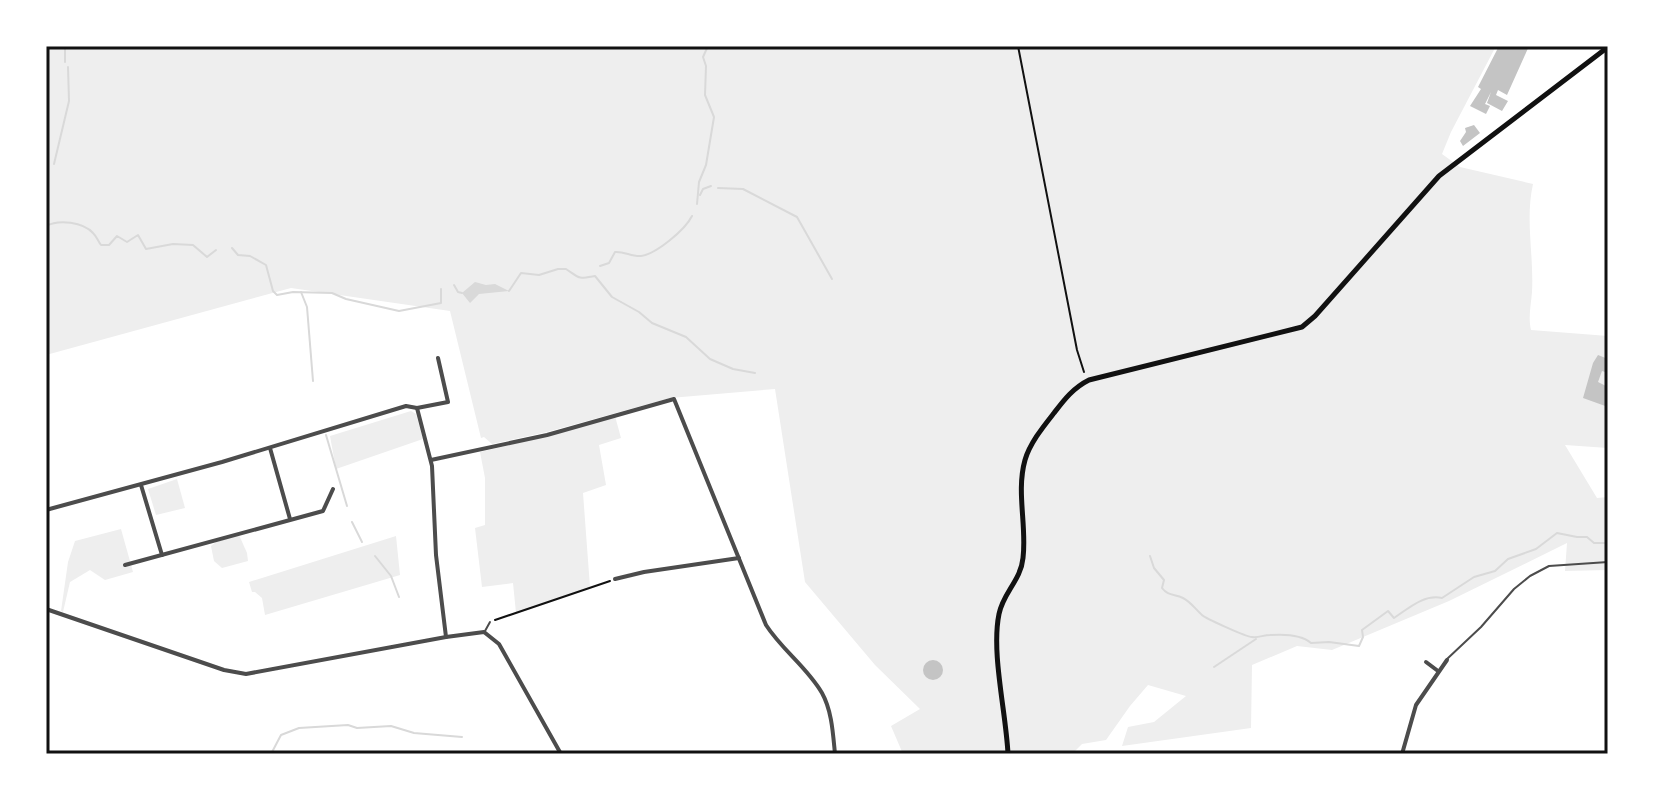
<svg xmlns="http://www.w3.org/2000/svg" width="1654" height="800" font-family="'DM Sans',sans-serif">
  <rect width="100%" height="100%" fill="#fff"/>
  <g fill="#eee">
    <path d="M46,46h1450l-45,86 -9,22 18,13 73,17c-8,35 1,72 -1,108 -1,13 -4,25 -1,38l77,6v112l-43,-3 32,53 11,-1v73l-43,1 2,-28 -118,58 -117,49 -35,-4 -45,19 -1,63 -129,18 6,-19 26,-5 32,-26 -38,-11 -18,21 -24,34 -24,4 -10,10h-169l-12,-28 29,-17 -45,-44 -70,-83 -30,-193 -105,9 -123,34 -55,12 -8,-7 -3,1 -31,-127 -159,-23 -245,67z"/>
    <polygon points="411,411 416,414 423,439 336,469 330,436"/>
    <polygon points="615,416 621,438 599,445 606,485 583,493 590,587 516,613 513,583 482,587 475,528 485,525 485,478 480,452 548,436"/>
    <polygon points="177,479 185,508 156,515 148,489"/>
    <polygon points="121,529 133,572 105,580 90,570 70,582 63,612 61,611 68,562 75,541"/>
    <polygon points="239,535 247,553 248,561 222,568 214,561 211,546 216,542"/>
    <polygon points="396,536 400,575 265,615 262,598 255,592 252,592 249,582"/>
  </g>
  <polygon fill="#d9d9d9" points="475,282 486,285 495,284 509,291 479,294 470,303 462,293"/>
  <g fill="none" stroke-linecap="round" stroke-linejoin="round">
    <g stroke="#d9d9d9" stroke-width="2">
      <polyline points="65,62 65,46"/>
      <polyline points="54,164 69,101 68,67"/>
      <polyline points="718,188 743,189 797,217 832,279"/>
      <polyline points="700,195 703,189 711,186"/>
      <polyline points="697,204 699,182 706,165 714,117 705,95 706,66 703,57 708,46"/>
      <path d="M46,226c13,-7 37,-4 47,7 4,4 5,8 8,12h8l8,-9 10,6 11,-7 8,14 27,-5 20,1 14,12 9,-7"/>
      <polyline points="232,248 238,255 250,256 266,265 273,291 277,295 293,292 332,293 346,299 399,311 441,303 441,289"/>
      <path d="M600,266l9,-3 6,-11c9,-1 17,5 26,4 15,-2 44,-26 51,-40"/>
      <polyline points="454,285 458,292 462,293"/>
      <path d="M509,291l12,-18 18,2 19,-6h8c15,10 11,10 29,7l17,21 27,15 13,11 34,14 24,22 23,10 22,4"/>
      <polyline points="301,292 307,307 313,381"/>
      <polyline points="326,435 347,506"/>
      <polyline points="352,522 362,542"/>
      <polyline points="375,556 391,576 399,597"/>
      <path d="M1150,556l4,12 10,12 -2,8c6,8 12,6 21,10 8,4 12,11 19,17 3,3 44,22 50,22 7,1 11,-2 18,-2 14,-1 31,-1 41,8l18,-1 30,4 4,-9 -1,-7 26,-19 6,7c15,-10 30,-24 48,-20l32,-21 21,-6 13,-12 28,-10 21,-16 20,4h10l7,6h14"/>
      <polyline points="1214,667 1256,639"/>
      <polyline points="271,754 281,735 299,728 348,725 357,728 391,726 414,733 462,737"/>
    </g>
  </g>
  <g fill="#c4c4c4">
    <polygon points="1499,46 1529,46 1507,95 1498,90 1496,95 1508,101 1502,111 1487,103 1491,92 1485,104 1490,106 1486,114 1470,106 1481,89 1478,87"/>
    <polygon points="1474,125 1480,133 1463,146 1460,141 1466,132 1465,128"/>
    <polygon points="1598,355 1608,359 1608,373 1602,371 1598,382 1608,387 1608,407 1583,398 1593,363"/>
    <circle cx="933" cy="670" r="10"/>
  </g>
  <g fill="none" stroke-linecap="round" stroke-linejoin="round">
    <g stroke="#111" stroke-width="2">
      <polyline points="1018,46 1077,350 1084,372"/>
      <polyline points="495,620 610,581"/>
    </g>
    <g stroke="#4c4c4c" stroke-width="2">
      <polyline points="485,631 490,622"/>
      <polyline points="1447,659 1481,627 1514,589 1530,576 1549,566 1608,562"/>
    </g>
    <g stroke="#4c4c4c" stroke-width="4">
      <polyline points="417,408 432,466 436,555 446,637"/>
      <polyline points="270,448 290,519"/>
      <path d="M431,460l116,-25 127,-36 92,226c16,25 41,42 56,68 10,18 11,41 13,61"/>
      <polyline points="141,485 162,555"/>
      <polyline points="46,510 222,462 406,406 417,408 448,402 438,358"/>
      <polyline points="125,565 323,511 333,489"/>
      <polyline points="615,579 644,572 739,558"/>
      <polyline points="46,609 224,670 246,674 446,637 484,632 499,644 561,754"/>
      <polyline points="1426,662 1438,671"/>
      <polyline points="1402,754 1416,705 1447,660"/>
    </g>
    <path stroke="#111" stroke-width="5" d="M1008,754c-2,-42 -17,-101 -9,-140 4,-21 22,-34 24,-56 4,-32 -7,-66 2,-98 5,-17 18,-33 29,-47 10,-13 19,-25 35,-33l213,-53 13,-11 124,-140 169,-129"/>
  </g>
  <rect width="1654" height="800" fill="none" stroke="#ffffff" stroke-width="96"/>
  <rect x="48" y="48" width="1558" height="704" fill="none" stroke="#111" stroke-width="3"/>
</svg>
